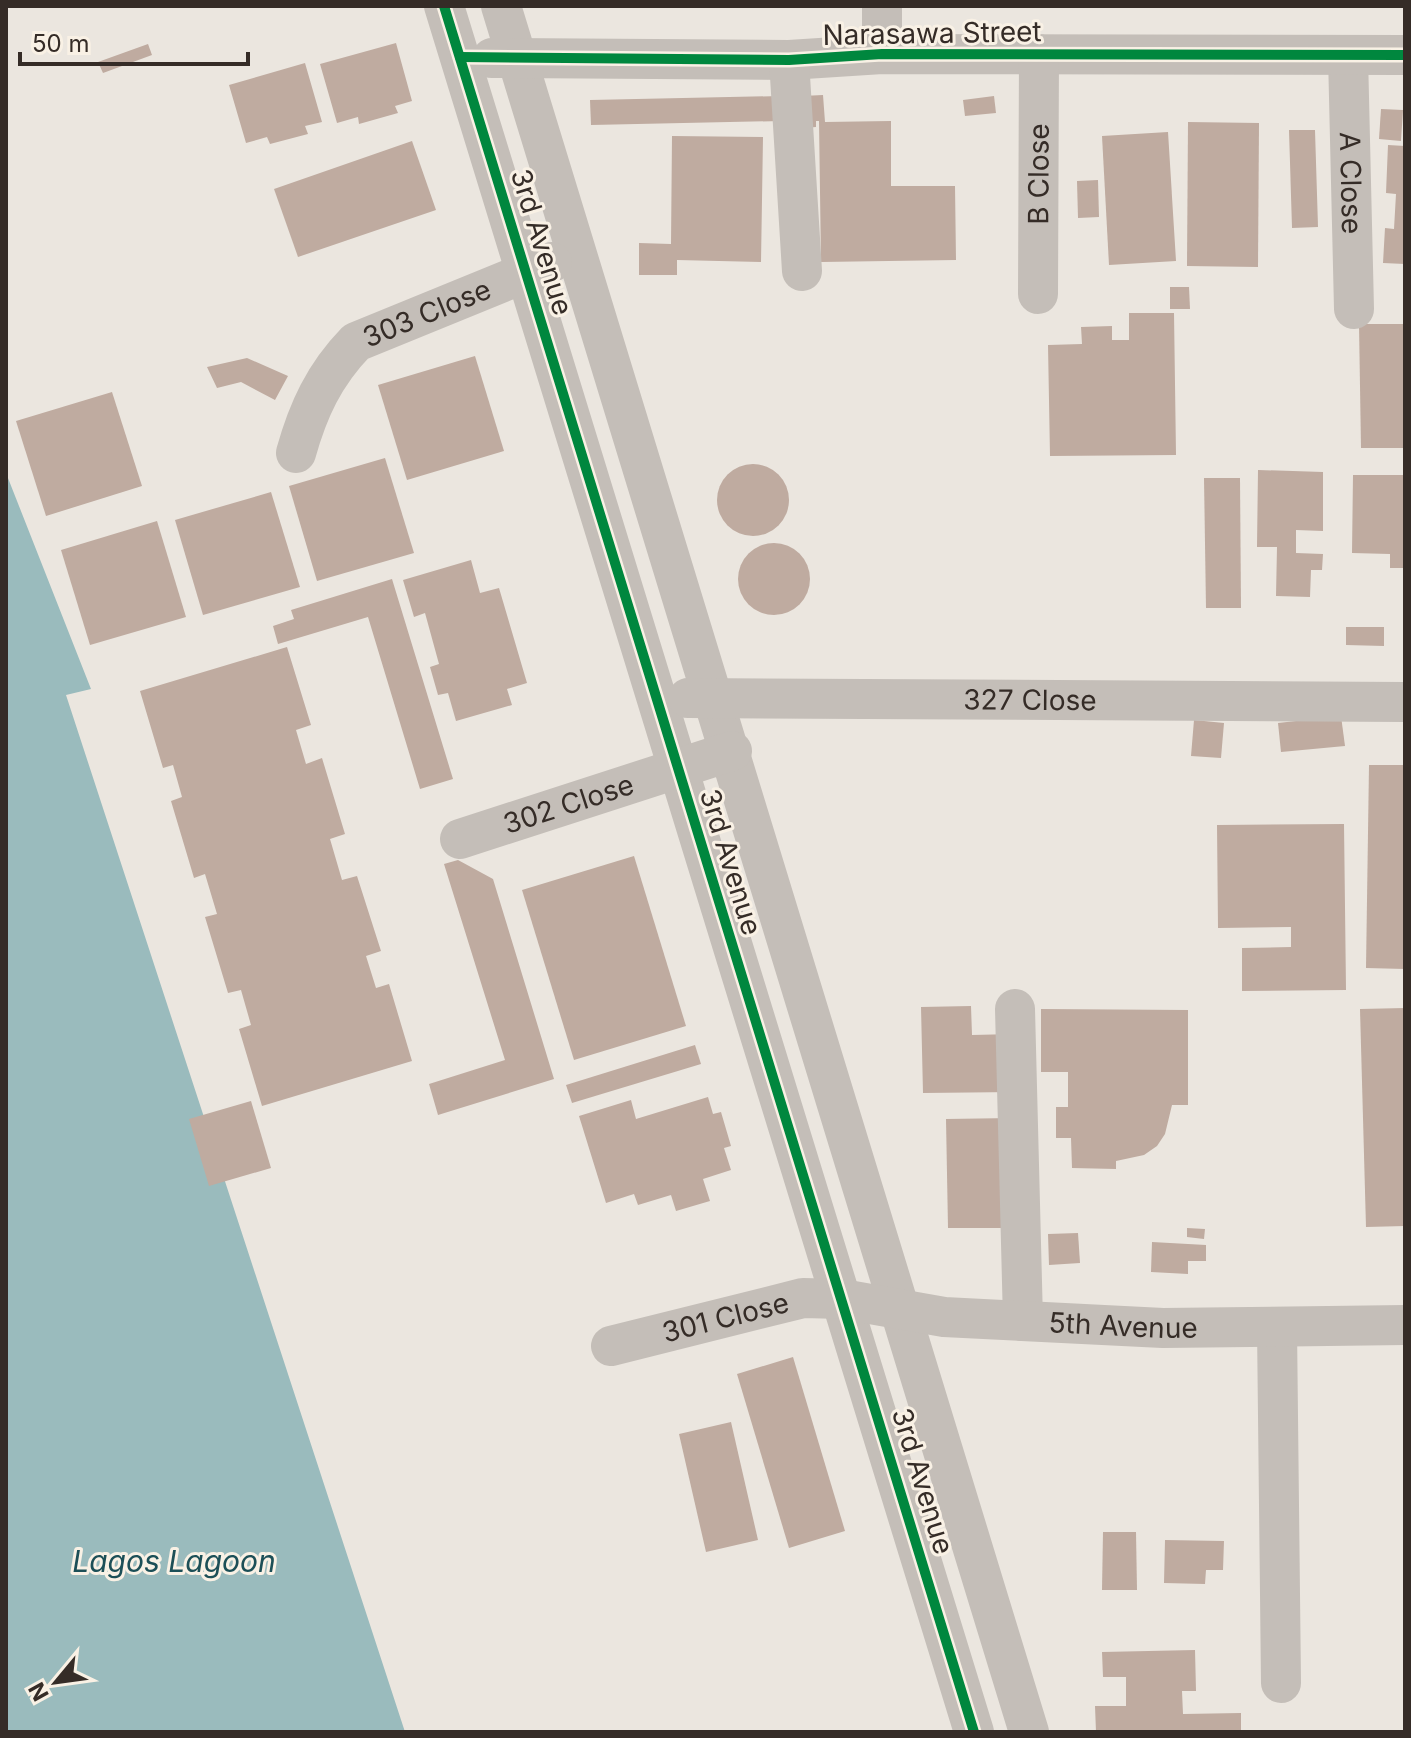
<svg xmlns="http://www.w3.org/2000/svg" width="1411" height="1738" font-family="Inter,sans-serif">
  <rect width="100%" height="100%" fill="#ebe6df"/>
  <polygon fill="#9abbbd" points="6,473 91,689 66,695 405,1732 6,1732"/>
  <g fill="#bfaba0">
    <polygon points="396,43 412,101 395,106 398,113 359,124 358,117 337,123 320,64"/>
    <polygon points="148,44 152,55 103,73 98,62"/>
    <polygon points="305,63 322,122 305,126 308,134 270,144 267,137 246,143 229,85"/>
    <polygon points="823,95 825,122 891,121 891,186 955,186 956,260 821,262 819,121 816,121 816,127 804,128 802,96"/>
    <polygon points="780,96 780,121 591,125 590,100"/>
    <polygon points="994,96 996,113 965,116 963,100"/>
    <polygon points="1381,109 1403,110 1401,141 1379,139"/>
    <polygon points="1188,122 1259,123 1258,267 1187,266"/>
    <polygon points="1289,130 1315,130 1318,227 1292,228"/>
    <polygon points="1168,132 1176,261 1109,265 1102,136"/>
    <polygon points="672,136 763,137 761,262 677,260 677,275 639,275 639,243 671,244"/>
    <polygon points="412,141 436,210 298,257 274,189"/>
    <polygon points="1388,145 1405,146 1405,264 1383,263 1385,228 1394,229 1396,194 1386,193"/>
    <polygon points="1098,180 1099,217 1078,218 1077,181"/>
    <polygon points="1170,287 1189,287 1190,309 1170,309"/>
    <polygon points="1129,313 1174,313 1176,455 1050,456 1048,345 1082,344 1081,327 1112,326 1112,340 1129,340"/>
    <polygon points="1359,324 1405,324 1405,448 1361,448"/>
    <polygon points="475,356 504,451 407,480 378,385"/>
    <polygon points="247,358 288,376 275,400 241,382 217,388 207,367"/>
    <polygon points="112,392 142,486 46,516 16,421"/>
    <polygon points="385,458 414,553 317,581 289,486"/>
    <circle cx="753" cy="500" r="36"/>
    <polygon points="1258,470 1323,472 1323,531 1296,530 1296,553 1323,554 1322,570 1311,570 1310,597 1276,596 1277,547 1257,547"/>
    <polygon points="1353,475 1405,475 1405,568 1390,568 1390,554 1352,553"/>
    <polygon points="1204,478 1240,478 1241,608 1206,608"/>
    <polygon points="271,492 300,587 203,615 175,520"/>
    <polygon points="157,521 186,617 90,645 61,550"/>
    <circle cx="774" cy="579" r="36"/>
    <polygon points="471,560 480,593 499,588 527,683 507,689 512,705 456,721 448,693 438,695 430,667 439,664 425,613 414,617 403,580"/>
    <polygon points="392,579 453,779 420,789 368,617 278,644 273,626 294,619 291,610"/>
    <polygon points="1346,627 1384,627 1384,646 1346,645"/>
    <polygon points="287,647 311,725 296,730 306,764 322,758 345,834 330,839 342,880 357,876 381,951 366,956 376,988 389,984 412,1061 262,1106 239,1029 251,1025 241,990 228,993 205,917 217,914 205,874 194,878 171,801 182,797 173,765 163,768 140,691"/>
    <polygon points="1341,716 1345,746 1281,752 1278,723"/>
    <polygon points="1194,720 1224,723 1221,758 1191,756"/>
    <polygon points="1369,765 1405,765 1405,969 1366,968"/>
    <polygon points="1344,824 1346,990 1242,991 1242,948 1291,947 1291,927 1218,928 1217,825"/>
    <polygon points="634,856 686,1026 574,1060 522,890"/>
    <polygon points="458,860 493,879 554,1079 438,1115 429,1084 505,1060 444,864"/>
    <polygon points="971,1006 972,1035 1014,1034 1015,1092 923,1093 921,1007"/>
    <polygon points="1405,1008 1405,1226 1366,1227 1360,1009"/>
    <polygon points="1041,1009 1188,1010 1188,1105 1172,1105 1165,1134 1157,1146 1144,1155 1116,1161 1116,1169 1072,1168 1071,1138 1056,1138 1056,1107 1068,1107 1068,1072 1041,1072"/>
    <polygon points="695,1045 701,1064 572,1103 566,1085"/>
    <polygon points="708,1097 713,1114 721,1112 731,1146 724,1148 731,1170 703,1179 710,1201 676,1211 671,1195 638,1205 634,1194 606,1203 579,1116 631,1100 636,1119"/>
    <polygon points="251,1101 271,1168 209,1186 189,1119"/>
    <polygon points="1013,1118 1015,1228 948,1228 946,1119"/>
    <polygon points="1187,1228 1205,1229 1204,1239 1187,1237"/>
    <polygon points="1078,1233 1080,1263 1049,1265 1048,1234"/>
    <polygon points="1152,1242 1206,1245 1206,1261 1188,1261 1188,1274 1151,1272"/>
    <polygon points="793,1357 845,1531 789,1548 737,1374"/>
    <polygon points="731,1422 758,1540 706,1552 679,1434"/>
    <polygon points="1103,1532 1136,1532 1137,1590 1102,1590"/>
    <polygon points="1165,1540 1224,1541 1223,1570 1206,1570 1205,1584 1164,1583"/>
    <polygon points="1195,1650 1196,1691 1182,1691 1183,1714 1241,1713 1241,1732 1096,1732 1095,1706 1126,1706 1126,1677 1103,1677 1102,1652"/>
  </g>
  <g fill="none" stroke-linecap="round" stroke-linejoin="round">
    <g stroke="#c4beb8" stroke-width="40">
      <polyline points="444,6 974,1732"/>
      <polyline points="501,6 1029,1732"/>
      <polyline points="882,54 882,6"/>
      <path id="s1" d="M1348,55l6,254"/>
      <polyline points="492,58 789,60 882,54 1405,55"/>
      <polyline points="789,60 802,271"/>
      <path id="s2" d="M1038,294l1,-240"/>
      <path id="s3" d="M296,453c12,-43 28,-78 60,-111l196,-80"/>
      <path id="s4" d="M688,698l717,4"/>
      <path id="s5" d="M460,839l272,-88"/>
      <polyline points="1015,1009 1023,1321"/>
      <polyline points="1277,1327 1281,1683"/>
      <path id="s6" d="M611,1346l192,-48 39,1 102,18 219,11 242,-3"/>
    </g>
    <defs>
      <g id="cycleway">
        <polyline points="444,6 974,1732"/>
        <polyline points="460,57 789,60 882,54 1405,55"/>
      </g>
    </defs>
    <use href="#cycleway" stroke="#f9f1e5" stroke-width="15"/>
    <use href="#cycleway" stroke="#00873e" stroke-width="10"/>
  </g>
  <g text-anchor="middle" stroke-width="6" stroke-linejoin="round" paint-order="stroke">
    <g font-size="28" fill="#352c27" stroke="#f9f1e5">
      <text transform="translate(932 33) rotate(-1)" y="10">Narasawa Street</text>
      <text dy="10" stroke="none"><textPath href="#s2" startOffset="120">B Close</textPath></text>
      <text dy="10" stroke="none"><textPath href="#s1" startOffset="128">A Close</textPath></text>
      <text transform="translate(542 242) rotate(73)" y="10">3rd Avenue</text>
      <text dy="10" stroke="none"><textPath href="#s3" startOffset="204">303 Close</textPath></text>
      <text dy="10" stroke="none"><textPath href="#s4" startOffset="342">327 Close</textPath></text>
      <text dy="10" stroke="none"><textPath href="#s5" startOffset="114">302 Close</textPath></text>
      <text transform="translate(731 862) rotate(73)" y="10">3rd Avenue</text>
      <text dy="10" stroke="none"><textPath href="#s6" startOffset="118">301 Close</textPath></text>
      <text dy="10" stroke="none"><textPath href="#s6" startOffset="520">5th Avenue</textPath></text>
      <text transform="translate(923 1481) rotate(73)" y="10">3rd Avenue</text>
    </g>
    <g font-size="30" font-style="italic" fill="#1c4f57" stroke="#f9f1e5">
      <text x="174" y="1572">Lagos Lagoon</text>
    </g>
  </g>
  <rect width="1411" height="1738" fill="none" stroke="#352c27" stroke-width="16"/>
  <g transform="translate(56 1682) rotate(241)" stroke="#f9f1e5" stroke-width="6" paint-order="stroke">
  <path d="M0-6L14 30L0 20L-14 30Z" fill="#352c27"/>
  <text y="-12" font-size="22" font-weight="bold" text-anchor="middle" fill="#352c27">N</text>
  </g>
  <path d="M20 52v12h228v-12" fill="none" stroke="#352c27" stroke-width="4"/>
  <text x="32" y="52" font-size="24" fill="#352c27" stroke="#f9f1e5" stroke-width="6" paint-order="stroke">50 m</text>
</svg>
